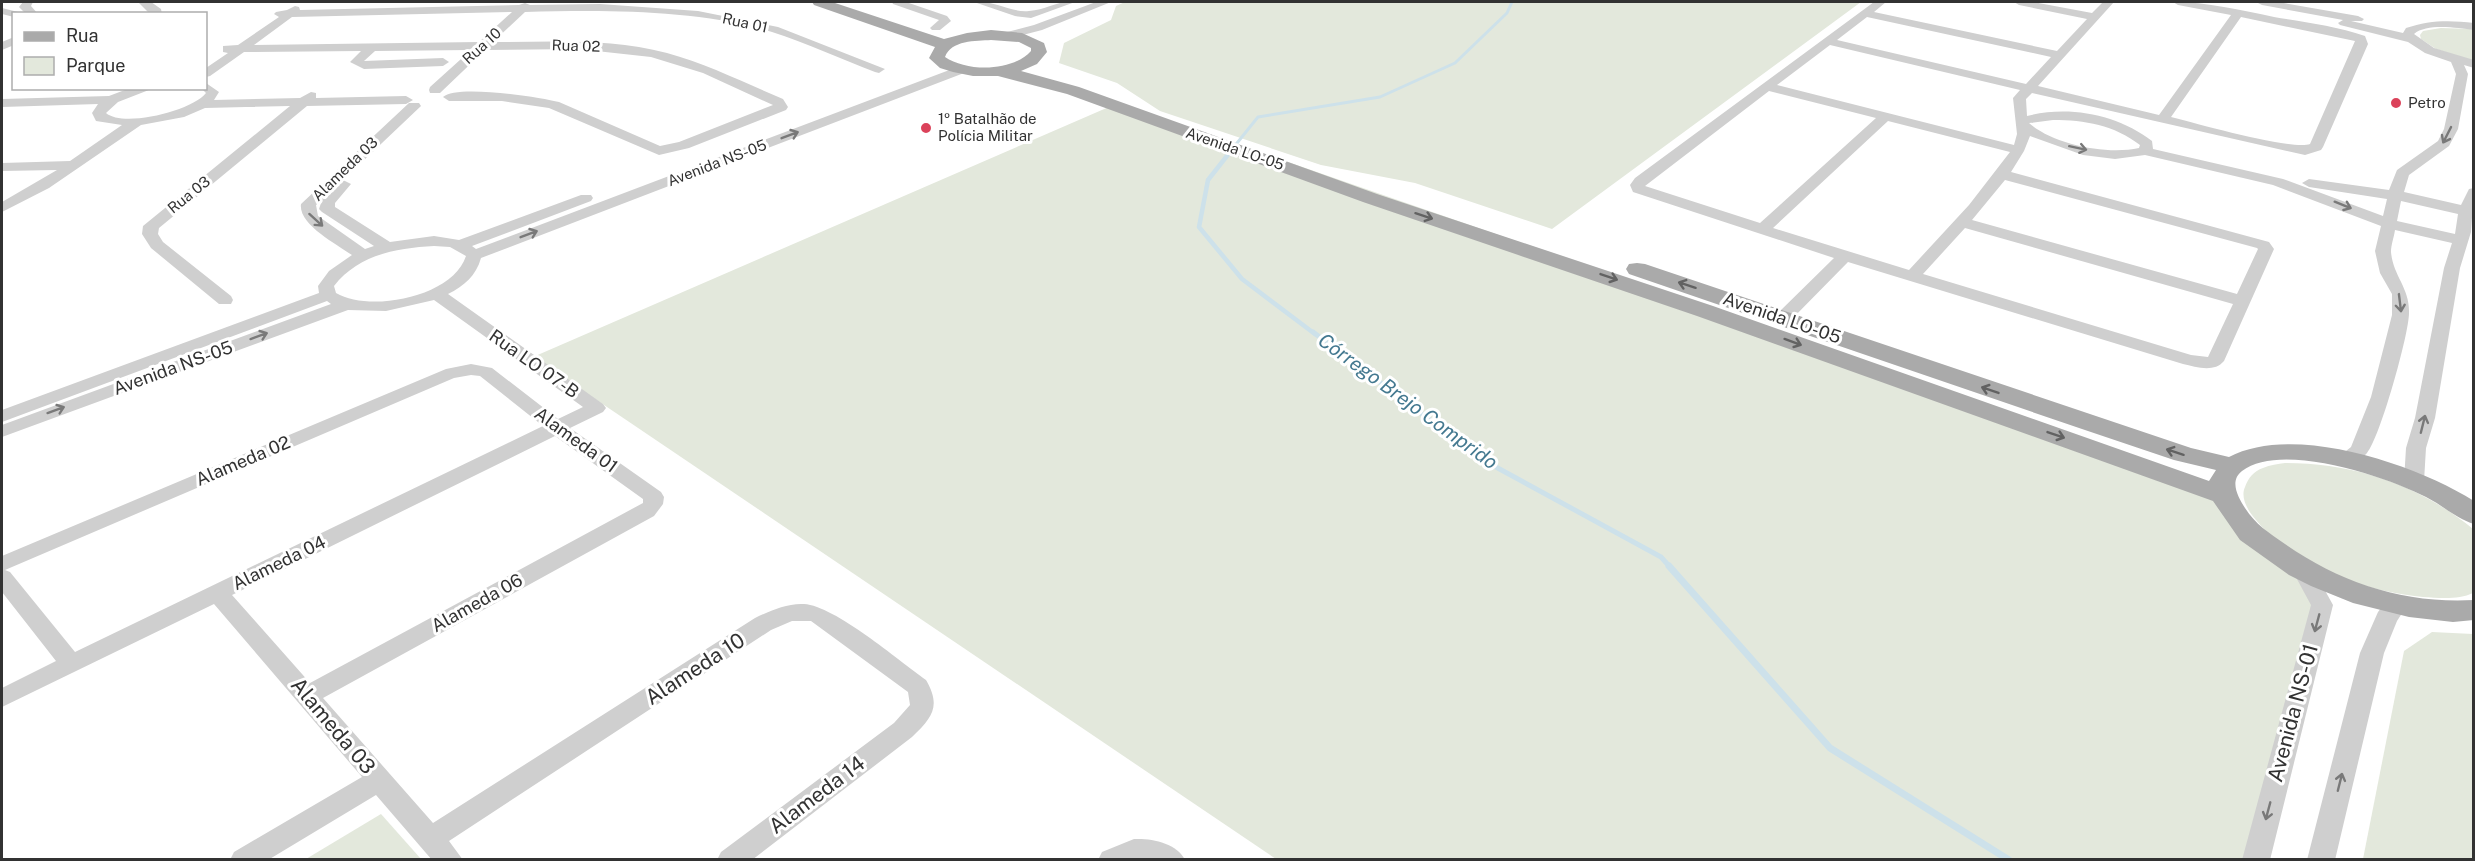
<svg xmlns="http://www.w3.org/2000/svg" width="2475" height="861" font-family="'Public Sans',sans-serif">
  <rect width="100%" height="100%" fill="#fff"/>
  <g fill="#e3e8dc">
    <polygon points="1125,2 1861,2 1552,229 1415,183 1321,165 1160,111 1117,83 1059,63 1064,43 1111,20 1116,6"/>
    <polygon points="2441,28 2473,29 2473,61 2436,49 2421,39 2420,35 2423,31"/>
    <polygon points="1118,103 2167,467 2223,495 2303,570 2322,605 2256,859 1276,859 533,357"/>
    <path d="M2285,463c70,0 134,22 188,66v64c-14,7 -34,5 -50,4 -59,-6 -129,-30 -167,-77 -8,-9 -16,-22 -11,-33 3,-9 9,-16 18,-19 7,-3 15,-4 22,-5z"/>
    <polygon points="2432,632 2473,634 2473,859 2363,859 2404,651"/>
    <polygon points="381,814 421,859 306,859"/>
  </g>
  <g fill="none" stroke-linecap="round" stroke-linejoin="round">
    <polyline stroke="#cde1ea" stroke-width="3" points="1233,148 1258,117 1380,97 1455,63 1507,13 1512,2"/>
    <polyline stroke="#cde1ea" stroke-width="4.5" points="1234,147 1208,180 1199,227 1242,279 1315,334"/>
    <polyline stroke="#cde1ea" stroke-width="5" points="1313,332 1483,460 1661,557 1670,567"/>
    <polyline stroke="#cde1ea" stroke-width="7" points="1669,566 1830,748 2009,860"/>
    <g fill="#cfcfcf" fill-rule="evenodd">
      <polygon points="23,2 33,2 31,6 38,14 26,14 19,7"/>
      <polygon points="138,2 151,2 161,9 162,14 150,14"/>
      <polygon points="892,2 906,2 947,16 951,21 940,30 932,30 930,28 939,20 893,4"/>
      <path d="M974,2c20,-2 37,11 55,9 17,-1 29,-11 46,-9l-44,16 -16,-2z"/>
      <polygon points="1096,2 1111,2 1042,30 1007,39 1001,35 1003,33 1034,25"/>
      <path d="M1874,2h12l-12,10 183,39 30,-32 -68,-14 -5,-3h19l59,11 11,-11h11l-76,84 121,29 72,-100 -53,-10 -5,-3c34,0 68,8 101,15 30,5 62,9 91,19l3,8 -45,103 -2,3 -16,5 -273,-62 -6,6 1,17c43,-11 91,-1 125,25l1,8 130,30 100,37 4,-17 -78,-12 -7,-4 7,-4 80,11 8,-20 41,-29 6,-12 12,-55 -5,-12 -26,-9 -17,-11 -68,-17 -2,-2 5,-3 -81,-15 -6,-3h22l80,14 6,3 -2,2h-11l52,12 3,-5c23,-8 44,-8 68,-5v7c-17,-2 -47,-7 -60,4l20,14 40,12v8l-10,-3 4,9 -10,55 -9,17 -40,29 -5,17 57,13 8,-16 5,-1 -3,44 -11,36 -25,150 -9,30 -2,33 -3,4 -7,2 -7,-2 -3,-4 2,-33 9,-30 29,-150 8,-25 -57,-13c-1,7 -4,15 -4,22 2,24 19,36 18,61 0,21 -29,125 -42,140 -7,8 -17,13 -28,10l-3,-4 15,-12 20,-50 21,-82v-21l-12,-21 -5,-22 6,-25 -108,-41 -128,-30 -30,4 -32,-4 -53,-19 -6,15 -13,21 258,70 5,7 -50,112c-10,12 -28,6 -41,3l-335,-102 -59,60h-12l-3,-4 3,-4 57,-56 -201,-66 -3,-7 5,-7zM1867,17l184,40 -25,27 -189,-44zM2241,17l114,24 -45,103c-17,7 -115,-21 -139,-27zM1830,45l190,45 -7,8 4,36 -3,11 -237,-60zM1769,91l107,27 -116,105 -115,-37zM2053,120c32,0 61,5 87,25l-1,3c-32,7 -85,-3 -110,-25zM1888,121l122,31 -41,53 -60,65 -136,-42zM2005,180l252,68 1,1 -21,45 -265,-74zM2401,201l57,13 -3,20 -58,-13zM1965,228l268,76 -25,53 -17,-2 -268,-81z"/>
      <path d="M525,3l5,2 70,-1 98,7 80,16 107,42 -6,4 -4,-1c-34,-13 -69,-29 -103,-40 -78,-23 -167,-22 -247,-20l-32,30c58,0 117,-4 174,11 40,11 78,30 116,46l5,8 -2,3 -97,38 -30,7 -110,-47 -47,-7h-53l-6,-4c13,-13 96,0 116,5l101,44 19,-4 94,-37 -70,-32 -52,-16 -73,-8 -93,1 -45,43h-10l-1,-3 1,-3 41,-37 -96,1 -11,10 79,-3 6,4 -6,4 -79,3 -14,-7 11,-11 -117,1 -34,24 -4,1v-9l22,-15 -5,-1v-6l15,-1 41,-28 -5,-3 2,-2 11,-2 8,-4 4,1 1,3 219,-5zM512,12l-33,30 -225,3 38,-28z"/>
      <polygon points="2,8 18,12 19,14 14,14 14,17 2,14"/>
      <polygon points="14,37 14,45 2,50 2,42"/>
      <path d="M960,66l4,1 2,3 -2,3 -483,185c-5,18 -17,28 -33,36l155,110 3,4 -3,4 -33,16 91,64 3,5 -1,7 -9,12 -331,182 110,125 322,-205c15,-7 32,-15 49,-14 31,2 94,56 122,76 15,26 7,37 -14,57l-160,123h-35l4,-8 173,-129 16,-18 -2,-13 -97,-71h-19l-21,9 -322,211 14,19h-31l-56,-65 -108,65h-38l4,-8 128,-75 -148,-173 -212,103v-19l54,-27 -54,-69v-36l444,-187 25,-5 21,4 66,51 25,-12 -149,-107 -48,11 -38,-1 -346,127v-12l329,-121 -4,-3 -325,121v-12l317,-117 -1,-7 11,-15 23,-16c-16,-11 -54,-31 -51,-51l108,-101h10l2,3 -78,74 8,4 -16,19v4l55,35 44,-6 25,4 122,-45h10l2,3 -2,3 -119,45 4,3zM322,200l-3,9 3,3 52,34 -9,3 -47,-33 -2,-11zM434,246l16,1 16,9c-13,41 -96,57 -130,37l-2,-7c24,-31 62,-38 100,-40zM471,375l9,1 63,50 -468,226 -65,-80 -5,-2 449,-192zM555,436l88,63v4l-333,180 -78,-88z"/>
      <path d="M206,83l13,9 -5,8 86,-2 11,-6 5,1v5l90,-2 7,4 -7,4 -99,2 -148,122 -1,6 5,8 68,54 2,4 -2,4h-12l-68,-56 -9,-14 1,-8 147,-120 -85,2 -21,9 -43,8 -92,63 -47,24v-10l55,-32 -55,1v-8l68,-2 52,-36 -26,-4 -4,-8 6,-9 -96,3v-8l107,-3 21,-8h24l-36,14 -12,11c17,15 86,-2 100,-20l-5,-5h5z"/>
      <polygon points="2303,563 2311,565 2333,605 2270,860 2242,860 2311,605 2292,570 2295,565"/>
      <polygon points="2397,596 2405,598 2408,604 2397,621 2384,653 2335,860 2307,860 2360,653 2378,612 2389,598"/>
      <path d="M1134,839c17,-1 43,4 51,21h-87l4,-8z"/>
    </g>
    <path fill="#aaa" fill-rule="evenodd" d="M812,2h20l112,37 23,-6 24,-3 31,3 22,10 3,9 -10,12 -16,7 58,16 298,107 336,112 496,175 7,-11 -42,-10 -92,-31 -453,-155 -3,-5 3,-5 8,-1 8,1 546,184 38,9c65,-34 186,7 245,44v23c-17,-5 -32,-19 -48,-27 -39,-20 -145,-56 -184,-26 -13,10 -4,26 3,37 11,17 23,24 40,36 56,39 120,60 189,56v20l-21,2 -44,-5 -56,-14 -42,-17 -22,-11 -49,-35 -27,-39 -516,-185 -334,-114 -296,-108 -69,-18h-25l-20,-4 -13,-4 -11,-10 6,-11 -121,-42zM991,40l28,2 12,6v3c-19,21 -64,21 -86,6 6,-17 31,-16 46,-17z"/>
  </g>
  <defs><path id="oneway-shaft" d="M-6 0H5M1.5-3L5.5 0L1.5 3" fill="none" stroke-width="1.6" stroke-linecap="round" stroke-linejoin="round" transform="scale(1.5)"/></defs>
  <g stroke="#797979">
    <use href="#oneway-shaft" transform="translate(790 135) rotate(-21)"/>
    <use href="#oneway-shaft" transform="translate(2447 135) rotate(117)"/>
    <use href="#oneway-shaft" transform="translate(2078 148) rotate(12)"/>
    <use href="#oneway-shaft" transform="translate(2343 205) rotate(22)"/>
    <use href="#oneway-shaft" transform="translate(316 220) rotate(42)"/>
    <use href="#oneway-shaft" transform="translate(529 234) rotate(-21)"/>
    <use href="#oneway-shaft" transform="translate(2400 303) rotate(83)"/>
    <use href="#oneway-shaft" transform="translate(259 336) rotate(-20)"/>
    <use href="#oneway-shaft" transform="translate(56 410) rotate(-20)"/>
    <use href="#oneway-shaft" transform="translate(2423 424) rotate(-76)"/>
    <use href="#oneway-shaft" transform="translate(2317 623) rotate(105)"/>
    <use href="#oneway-shaft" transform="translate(2340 782) rotate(-76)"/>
    <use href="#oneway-shaft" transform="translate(2268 811) rotate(105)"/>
  </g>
  <g stroke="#626262">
    <use href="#oneway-shaft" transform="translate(1424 216) rotate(18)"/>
    <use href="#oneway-shaft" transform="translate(1609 277) rotate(19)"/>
    <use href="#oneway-shaft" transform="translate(1687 285) rotate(-162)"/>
    <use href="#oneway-shaft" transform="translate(1793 342) rotate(20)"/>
    <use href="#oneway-shaft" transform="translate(1990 390) rotate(-161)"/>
    <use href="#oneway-shaft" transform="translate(2056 435) rotate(19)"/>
    <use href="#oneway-shaft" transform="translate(2175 452) rotate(-162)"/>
  </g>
  <g fill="#db425a" stroke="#fff" stroke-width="2">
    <circle cx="2396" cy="103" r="6"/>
    <circle cx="926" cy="128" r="6"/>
  </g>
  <g text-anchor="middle" stroke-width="6" stroke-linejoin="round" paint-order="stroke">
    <g font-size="15" fill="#323232" stroke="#fff">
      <text transform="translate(745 23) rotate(12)" y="5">Rua 01</text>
      <text transform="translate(482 46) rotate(-42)" y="5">Rua 10</text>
      <text transform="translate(576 46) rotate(2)" y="5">Rua 02</text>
      <text transform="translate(1235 149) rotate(19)" y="5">Avenida LO-05</text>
      <text transform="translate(717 163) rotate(-21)" y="5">Avenida NS-05</text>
      <text transform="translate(345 169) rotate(-44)" y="5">Alameda 03</text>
      <text transform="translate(189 195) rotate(-39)" y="5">Rua 03</text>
    </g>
    <g font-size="15" fill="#323232" stroke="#fff" text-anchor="start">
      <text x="2408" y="108">Petro</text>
      <text x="938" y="124">1º Batalhão de<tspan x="938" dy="17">Polícia Militar</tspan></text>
    </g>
    <g font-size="18" fill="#323232" stroke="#fff">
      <text transform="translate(1782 318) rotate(19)" y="6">Avenida LO-05</text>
      <text transform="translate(534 364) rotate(35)" y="6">Rua LO 07-B</text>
      <text transform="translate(173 368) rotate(-20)" y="6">Avenida NS-05</text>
      <text transform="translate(576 440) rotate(36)" y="6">Alameda 01</text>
      <text transform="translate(243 461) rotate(-23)" y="6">Alameda 02</text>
      <text transform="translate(279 563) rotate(-26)" y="6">Alameda 04</text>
      <text transform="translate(477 603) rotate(-29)" y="6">Alameda 06</text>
    </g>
    <g font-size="20" font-style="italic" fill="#447990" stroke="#fff">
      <text transform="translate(1408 401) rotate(36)" y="7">Córrego Brejo Comprido</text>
    </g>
    <g font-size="21" fill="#323232" stroke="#fff">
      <text transform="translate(695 669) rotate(-33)" y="7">Alameda 10</text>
      <text transform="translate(2293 713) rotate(-75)" y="7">Avenida NS-01</text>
      <text transform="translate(333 726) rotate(50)" y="7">Alameda 03</text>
      <text transform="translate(817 795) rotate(-37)" y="7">Alameda 14</text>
    </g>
  </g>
  <rect width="2475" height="861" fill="none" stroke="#323232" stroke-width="6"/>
  <rect x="12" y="12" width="195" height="78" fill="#ffffff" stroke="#adadad" stroke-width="1.5"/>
  <rect x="24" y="32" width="30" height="9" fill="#aaaaaa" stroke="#adadad" stroke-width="1.5"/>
  <text x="66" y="42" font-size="18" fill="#323232">Rua</text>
  <rect x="24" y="57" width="30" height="18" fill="#e3e8dc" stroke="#adadad" stroke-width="1.5"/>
  <text x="66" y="72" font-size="18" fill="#323232">Parque</text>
</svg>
